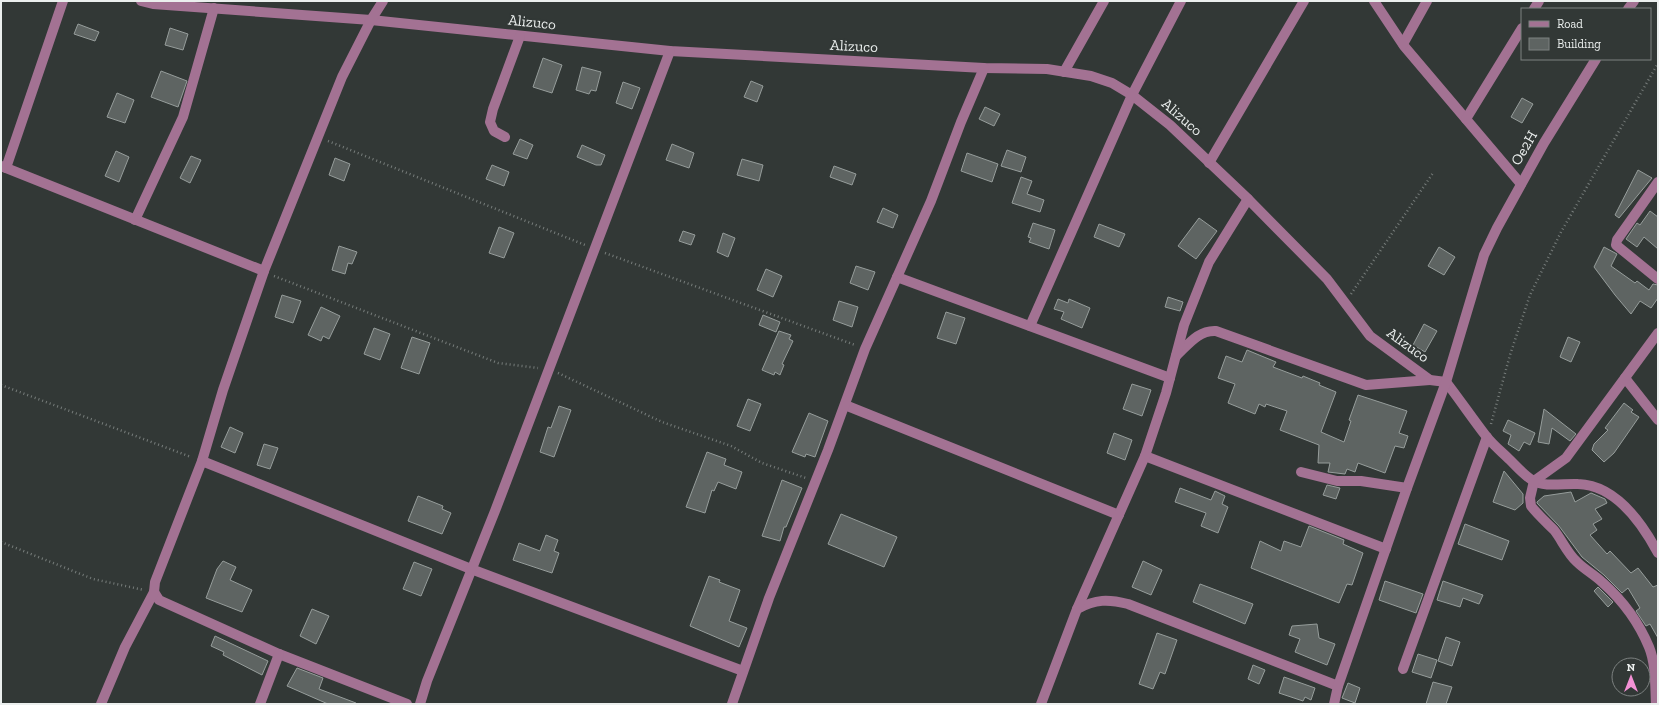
<svg xmlns="http://www.w3.org/2000/svg" width="1659" height="705" font-family="'Zilla Slab',serif">
  <rect width="100%" height="100%" fill="#323836"/>
  <g fill="#5e6462" stroke="#969d9b">
    <polygon points="78,24 99,32 95,41 74,34"/>
    <polygon points="170,28 188,34 183,50 165,45"/>
    <polygon points="543,58 562,65 552,93 533,87"/>
    <polygon points="582,67 601,72 596,91 591,90 589,94 576,90"/>
    <polygon points="161,71 187,81 178,107 151,97"/>
    <polygon points="751,81 763,86 757,102 744,97"/>
    <polygon points="623,82 640,88 632,109 616,103"/>
    <polygon points="117,93 134,100 125,123 107,117"/>
    <polygon points="1522,98 1533,104 1522,123 1511,117"/>
    <polygon points="985,107 1000,114 994,126 979,119"/>
    <polygon points="520,139 533,145 527,159 513,154"/>
    <polygon points="672,144 694,153 689,168 666,160"/>
    <polygon points="582,145 605,155 601,165 596,165 577,157"/>
    <polygon points="1007,150 1026,157 1021,172 1001,166"/>
    <polygon points="116,151 129,157 119,182 105,176"/>
    <polygon points="967,153 998,164 992,182 961,171"/>
    <polygon points="191,156 201,160 190,183 180,178"/>
    <polygon points="335,158 350,164 344,181 329,175"/>
    <polygon points="742,159 763,165 759,181 737,175"/>
    <polygon points="492,165 509,172 504,186 486,179"/>
    <polygon points="834,166 856,174 852,185 830,177"/>
    <polygon points="1638,170 1652,178 1619,218 1615,215"/>
    <polygon points="1021,177 1032,181 1027,194 1044,200 1040,212 1012,203"/>
    <polygon points="883,208 898,215 893,228 877,222"/>
    <polygon points="1650,211 1658,217 1658,249 1644,237 1637,247 1626,239 1637,223 1640,225"/>
    <polygon points="1199,218 1217,231 1196,259 1178,246"/>
    <polygon points="1033,223 1055,230 1049,249 1029,242 1031,238 1028,237"/>
    <polygon points="1099,224 1125,234 1119,247 1094,237"/>
    <polygon points="499,227 514,233 504,258 489,253"/>
    <polygon points="683,231 695,235 691,245 679,241"/>
    <polygon points="723,233 735,238 728,257 717,252"/>
    <polygon points="339,246 357,252 352,264 348,263 345,274 332,270"/>
    <polygon points="1439,247 1455,257 1444,275 1428,266"/>
    <polygon points="1604,247 1617,254 1611,266 1635,283 1637,281 1649,290 1653,284 1658,285 1658,298 1651,308 1640,301 1631,314 1615,295 1594,267"/>
    <polygon points="856,266 875,272 868,290 850,283"/>
    <polygon points="766,269 782,276 773,297 757,290"/>
    <polygon points="282,295 301,301 293,323 275,317"/>
    <polygon points="1168,297 1183,302 1180,311 1165,307"/>
    <polygon points="1058,299 1068,303 1069,299 1090,308 1082,328 1061,319 1064,312 1054,309"/>
    <polygon points="839,301 858,307 852,327 833,320"/>
    <polygon points="321,307 340,316 329,339 323,336 321,341 308,335"/>
    <polygon points="946,312 965,318 956,344 937,338"/>
    <polygon points="763,315 780,322 776,332 759,325"/>
    <polygon points="1424,324 1437,331 1425,352 1413,345"/>
    <polygon points="374,328 390,334 380,360 364,354"/>
    <polygon points="779,331 791,335 789,339 793,341 782,364 784,365 780,375 775,372 774,375 762,370"/>
    <polygon points="412,337 430,343 419,374 401,368"/>
    <polygon points="1568,337 1580,342 1571,362 1560,357"/>
    <polygon points="1247,350 1276,362 1273,367 1302,378 1303,376 1320,383 1319,385 1336,392 1321,432 1344,442 1351,421 1349,420 1358,395 1407,411 1399,433 1408,436 1404,448 1395,446 1385,473 1358,463 1355,472 1347,469 1345,474 1328,472 1330,463 1318,463 1319,445 1280,430 1287,411 1266,404 1265,407 1259,404 1255,414 1228,403 1235,384 1218,378 1226,356 1242,362"/>
    <polygon points="1132,384 1151,390 1142,416 1123,409"/>
    <polygon points="748,399 761,404 750,431 737,426"/>
    <polygon points="1624,403 1633,410 1631,412 1639,417 1614,453 1604,462 1592,450 1594,444 1608,430 1605,428"/>
    <polygon points="559,406 571,410 554,457 540,452 548,427 551,428"/>
    <polygon points="1544,409 1576,434 1570,441 1552,428 1549,444 1538,442"/>
    <polygon points="809,413 828,421 815,457 806,454 805,457 792,452"/>
    <polygon points="1508,420 1535,433 1530,445 1524,442 1519,451 1508,444 1511,435 1503,431"/>
    <polygon points="230,427 243,433 235,453 221,447"/>
    <polygon points="1114,433 1132,440 1125,460 1107,453"/>
    <polygon points="264,444 278,448 270,469 257,465"/>
    <polygon points="707,452 726,459 724,465 742,472 736,489 718,482 714,491 712,490 705,513 686,507"/>
    <polygon points="1504,471 1523,494 1523,503 1515,510 1493,502"/>
    <polygon points="782,480 802,488 786,527 784,527 780,541 762,536"/>
    <polygon points="1327,485 1340,488 1336,499 1323,495"/>
    <polygon points="1180,488 1211,500 1215,491 1225,496 1222,504 1228,507 1218,533 1201,526 1206,513 1175,502"/>
    <polygon points="1571,492 1575,502 1591,493 1605,499 1607,503 1595,509 1602,519 1593,524 1597,530 1590,535 1607,554 1610,551 1631,573 1638,568 1653,587 1658,585 1658,638 1650,624 1646,626 1636,611 1640,608 1628,588 1622,593 1604,575 1582,557 1559,526 1537,503 1537,502 1544,496"/>
    <polygon points="418,496 443,506 442,509 451,513 442,534 408,521"/>
    <polygon points="841,514 897,537 884,567 828,544"/>
    <polygon points="1465,524 1509,541 1502,560 1458,544"/>
    <polygon points="1309,526 1344,540 1343,544 1363,553 1352,585 1347,584 1339,603 1251,568 1260,541 1281,551 1284,541 1301,547"/>
    <polygon points="546,535 558,540 554,551 559,553 552,573 513,560 519,543 540,551"/>
    <polygon points="223,561 236,567 230,580 252,590 242,612 206,598 217,569"/>
    <polygon points="1143,561 1162,570 1151,595 1132,587"/>
    <polygon points="414,562 432,569 421,596 403,589"/>
    <polygon points="709,576 720,580 719,582 740,590 729,621 747,628 739,647 690,626"/>
    <polygon points="1385,581 1423,594 1416,613 1379,600"/>
    <polygon points="1443,581 1483,595 1479,604 1463,598 1460,607 1437,600"/>
    <polygon points="1200,584 1253,604 1245,624 1193,602"/>
    <polygon points="1598,587 1613,602 1608,607 1594,591"/>
    <polygon points="312,609 329,616 316,644 300,636"/>
    <polygon points="1317,624 1319,638 1335,644 1327,665 1295,652 1300,639 1289,635 1292,626"/>
    <polygon points="1157,633 1177,640 1165,674 1160,672 1153,689 1139,684"/>
    <polygon points="215,636 268,661 262,675 223,655 224,652 211,646"/>
    <polygon points="1446,637 1460,642 1452,666 1438,661"/>
    <polygon points="1418,654 1437,660 1431,678 1412,672"/>
    <polygon points="1253,665 1265,670 1259,684 1248,679"/>
    <polygon points="1647,667 1648,678 1643,679 1643,668"/>
    <polygon points="297,668 323,678 319,689 356,703 356,704 328,704 287,686"/>
    <polygon points="1284,677 1315,688 1311,700 1305,697 1303,701 1279,693"/>
    <polygon points="1433,682 1452,687 1446,704 1426,704"/>
    <polygon points="1348,683 1360,688 1355,703 1342,698"/>
  </g>
  <g fill="none" stroke-linecap="round" stroke-linejoin="round">
    <g stroke="#777d7b" stroke-width="2.5" stroke-dasharray="1 3" stroke-linecap="butt">
      <polyline points="328,141 585,245"/>
      <polyline points="605,253 855,345"/>
      <polyline points="274,276 498,363 538,368"/>
      <polyline points="1351,294 1433,173"/>
      <polyline points="558,373 662,422 731,446 762,463 806,478"/>
      <polyline points="1,385 191,457"/>
      <polyline points="1491,424 1510,355 1530,295 1561,232 1657,65"/>
      <polyline points="1,542 93,579 144,590"/>
    </g>
    <g stroke="#a37293" stroke-width="10">
      <path d="M141,1l12,3 218,16 299,31 314,17 63,1 44,7 21,7 20,12 38,30 78,74 79,80 43,57 60,44 16,2c14,18 26,36 40,54 7,9 16,16 24,24 7,7 14,15 22,20 13,8 32,3 46,4 37,1 64,39 80,69"/>
      <polyline points="1374,1 1404,46 1521,184"/>
      <polyline points="1534,9 1539,1"/>
      <polyline points="1628,9 1634,1"/>
      <polyline points="1403,44 1427,1"/>
      <polyline points="1064,72 1104,1"/>
      <polyline points="1466,119 1522,28"/>
      <polyline points="505,137 494,131 490,122 493,109 520,36"/>
      <polyline points="1209,163 1304,1"/>
      <polyline points="1,166 264,271"/>
      <polyline points="6,168 63,1"/>
      <polyline points="1658,182 1617,240 1616,245 1658,279"/>
      <polyline points="135,220 183,117 214,8"/>
      <polyline points="897,277 1170,378"/>
      <polyline points="1030,326 1132,95 1181,1"/>
      <path d="M1176,356c12,-11 22,-26 40,-25l150,54 64,-5"/>
      <polyline points="1625,378 1658,420"/>
      <polyline points="845,405 1119,515"/>
      <polyline points="1145,456 1386,549"/>
      <polyline points="202,461 471,569 743,671"/>
      <polyline points="1301,472 1337,481 1361,481 1407,488"/>
      <polyline points="154,592 159,600 279,654 407,704"/>
      <path d="M1077,609c19,-10 31,-10 51,-5l210,82"/>
      <polyline points="1403,669 1487,437"/>
      <polyline points="101,704 125,647 154,592 155,582 202,461 223,390 264,271 342,77 371,20 383,1"/>
      <polyline points="260,704 279,654"/>
      <polyline points="420,704 427,681 495,511 670,51"/>
      <polyline points="732,704 769,598 828,450 865,349 931,201 961,122 984,68"/>
      <polyline points="1041,704 1077,609 1145,456 1166,393 1184,325 1209,262 1248,199"/>
      <polyline points="1334,704 1338,686 1407,488 1446,382 1484,255 1497,228 1544,143 1596,59"/>
      <path d="M1656,704c-1,-18 0,-40 -7,-57 -10,-24 -27,-47 -46,-64 -8,-8 -18,-13 -26,-21 -10,-9 -15,-22 -23,-32 -8,-8 -16,-15 -23,-24l-1,-8 4,-17 32,-23 92,-125"/>
    </g>
  </g>
  <g text-anchor="middle" stroke-width="4" stroke-linejoin="round" paint-order="stroke">
    <g font-size="15" fill="#ebefee" stroke="#323836">
      <text transform="translate(532 22) rotate(6)" y="5">Alizuco</text>
      <text transform="translate(854 46) rotate(3)" y="5">Alizuco</text>
      <text transform="translate(1182 117) rotate(41)" y="5">Alizuco</text>
      <text transform="translate(1524 148) rotate(-60)" y="5">Oe2H</text>
      <text transform="translate(1408 345) rotate(36)" y="5">Alizuco</text>
    </g>
  </g>
  <rect width="1659" height="705" fill="none" stroke="#ebefee" stroke-width="4"/>
  <rect x="1521" y="8" width="130" height="52" fill="#323836" stroke="#7c8180"/>
  <rect x="1529" y="21" width="20" height="6" fill="#a37293" stroke="#7c8180"/>
  <text x="1557" y="28" font-size="12" fill="#ebefee">Road</text>
  <rect x="1529" y="38" width="20" height="12" fill="#5e6462" stroke="#7c8180"/>
  <text x="1557" y="48" font-size="12" fill="#ebefee">Building</text>
  <g transform="translate(1631 677)"><circle r="19" fill="#323836" stroke="#7c8180"/>
  <path d="M0-3L7 15L0 10L-7 15Z" fill="#f391d5"/>
  <text y="-6" font-size="11" font-weight="bold" text-anchor="middle" fill="#ebefee">N</text>
  </g>
</svg>
